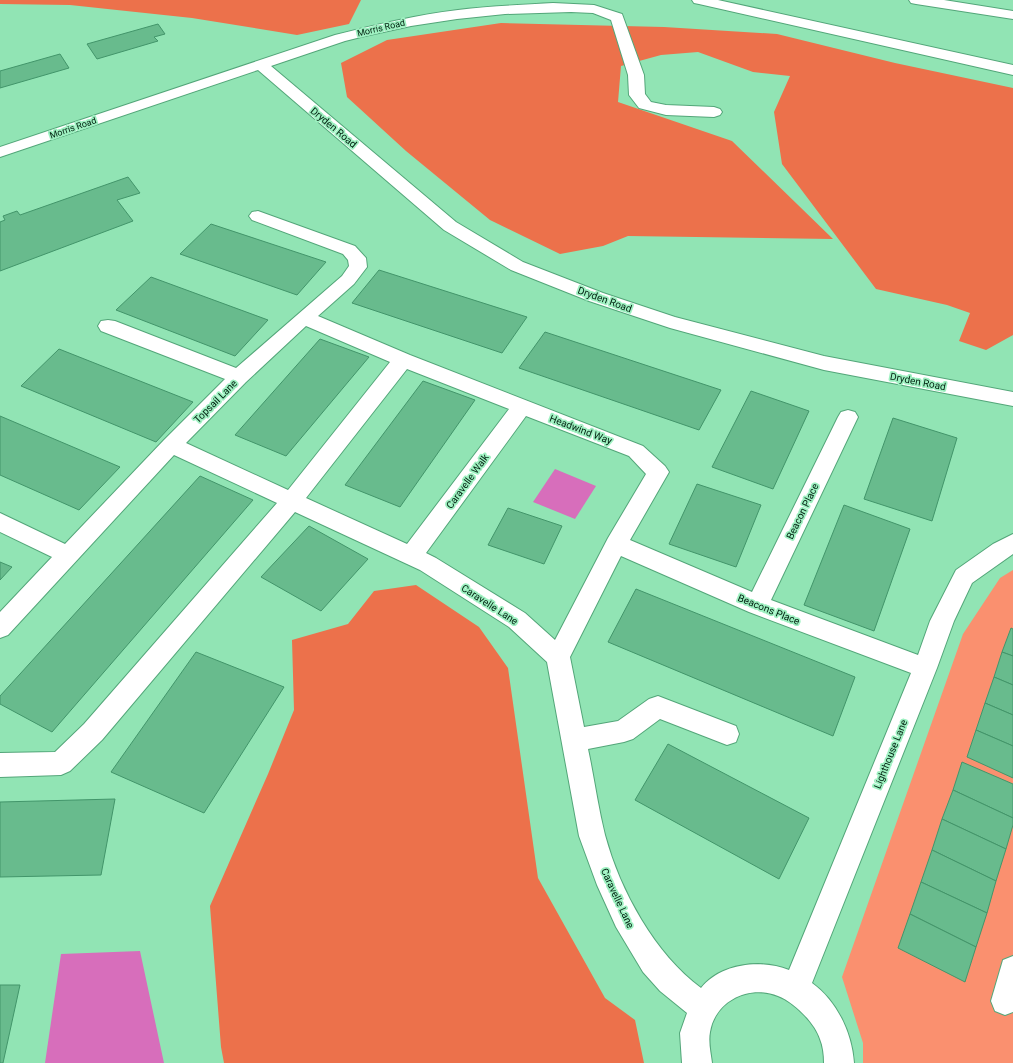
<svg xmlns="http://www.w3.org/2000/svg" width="1013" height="1063" font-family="Roboto,sans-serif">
  <rect width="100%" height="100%" fill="#91e4b4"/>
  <polygon fill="#fa906f" points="1013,570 1013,1063 863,1063 863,1043 842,977 963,634 1000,578"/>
  <g fill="#ec714b">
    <polygon points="0,0 361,0 349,24 297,35 192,18 70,5 0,4"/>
    <polygon points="501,23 664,27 777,34 895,63 1013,88 1013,335 986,350 959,341 970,313 947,305 876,289 782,164 774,112 790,76 753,72 698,52 661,55 621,66 618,102 732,141 833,239 628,236 603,246 560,254 490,220 406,151 347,97 341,63 387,40"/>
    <polygon points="416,585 479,627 508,668 538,878 605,998 635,1020 644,1063 224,1063 221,1047 210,906 268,774 294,710 292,640 348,624 374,591"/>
  </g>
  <g fill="#d76ebb">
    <polygon points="555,469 596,486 575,519 533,502"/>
    <polygon points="140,951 164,1063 45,1063 61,954"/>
  </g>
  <g fill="#68bb8d" stroke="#42956a">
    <polygon points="158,24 165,34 154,37 158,41 97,59 87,44"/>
    <polygon points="60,54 69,68 0,88 0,71"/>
    <polygon points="128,177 140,193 117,200 133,221 0,271 0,222 5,220 3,216 17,211 20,215"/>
    <polygon points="211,224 326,262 297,295 180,254"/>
    <polygon points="379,270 527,317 502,353 352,303"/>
    <polygon points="151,277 268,320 235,356 116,310"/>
    <polygon points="545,332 721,390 699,430 519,368"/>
    <polygon points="320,339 369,357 286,456 235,435"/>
    <polygon points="59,349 193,402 156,442 21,386"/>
    <polygon points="423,381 475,400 400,507 345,485"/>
    <polygon points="751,391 809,411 773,489 712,467"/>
    <polygon points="0,416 120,467 79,510 0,475"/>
    <polygon points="893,418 957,438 932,521 864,499"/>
    <polygon points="200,476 253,500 52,732 0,704 0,696"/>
    <polygon points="697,484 761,505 736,567 669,544"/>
    <polygon points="844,505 910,529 874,631 804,605"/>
    <polygon points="508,508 562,526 544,564 488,545"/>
    <polygon points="309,526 368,559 321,611 261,577"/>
    <polygon points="0,562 12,567 0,580"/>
    <polygon points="636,589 855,677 833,736 608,642"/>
    <polygon points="1011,628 1013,629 1013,656 1002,652"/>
    <polygon points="196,652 284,687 204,813 111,772"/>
    <polygon points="1002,652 1013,656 1013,685 994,677"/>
    <polygon points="994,677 1013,685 1013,715 985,703"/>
    <polygon points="985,703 1013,715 1013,746 976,730"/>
    <polygon points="976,730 1013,746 1013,778 967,757"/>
    <polygon points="668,744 809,818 779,879 635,800"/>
    <polygon points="962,762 1013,784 1013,818 953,790"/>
    <polygon points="953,790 1013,818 1013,825 1006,849 942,819"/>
    <polygon points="115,799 101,875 0,877 0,802"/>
    <polygon points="942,819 1006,849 996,881 932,850"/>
    <polygon points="932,850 996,881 987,913 921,882"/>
    <polygon points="921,882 987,913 976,947 910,914"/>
    <polygon points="910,914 976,947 965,982 898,948"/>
    <polygon points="0,985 20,985 3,1063 0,1063"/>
  </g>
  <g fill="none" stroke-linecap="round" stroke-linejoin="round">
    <defs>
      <g id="minor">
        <path d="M553,3l41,2 28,9 22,61 1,19 6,8 15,3 48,2 6,2 2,3 -2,3 -6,2 -48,-2 -27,-7 -10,-13 -1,-20 -17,-55 -18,-7 -22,-1 -66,2 -48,5 -46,7 -46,10 -20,5 -74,25 185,156 67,40 80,31 72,24 149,39 189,36v14l-189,-36 -154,-42 -81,-27 -78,-31 -67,-40 -186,-160 -258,87v-10l335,-112c40,-10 81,-20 123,-25 32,-4 64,-5 95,-7z"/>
        <path d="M258,211l97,35 11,12 1,9 -13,17 -36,32 92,39 233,91 22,20 4,6 -39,68 122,52 86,-175 3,-5 7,-2 7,2 3,5 -87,183 147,55 12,-34 26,-51 37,-26 20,-10v20l-41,29 -18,38 -17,47 -125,315c25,18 40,50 42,80h-30c0,-8 -1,-17 -4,-24 -5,-16 -26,-37 -42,-43 -29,-12 -63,5 -68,36 -2,10 1,22 2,31h-30l-2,-30 7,-20 -27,-22 -17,-19 -27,-45 -19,-42 -18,-49 -32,-174 -38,-35 -89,-57 -125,-58 -193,228 -32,31 -9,4 -61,2v-24l55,-1 29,-28 193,-221 -103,-48 -166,180 -8,3v-26l52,-55 -52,-25v-19l65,31 99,-104 61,-61 -124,-48 -3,-5 3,-5 7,-1 7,1 121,47 106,-92 7,-10 -1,-6 -5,-6 -91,-34 -3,-4 3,-4zM306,326l84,36 -102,128 -102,-47 60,-61zM407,369l102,40 -102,135 -101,-46zM526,416l103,40 17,18 -38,64 -53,102 -30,-27 -89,-55 -10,-5zM621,556l128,56 162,61 -122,297c-28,-11 -68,-7 -88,18 -46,-34 -81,-97 -96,-153 -7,-28 -11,-58 -17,-86l36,-7 9,-3 27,-20 67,26 9,-3 3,-8 -3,-8 -78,-30 -9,3 -31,22 -34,6 -14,-70z"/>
        <polygon points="1013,956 1013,1012 1005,1015 995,1011 991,1001 1003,960"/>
      </g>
      <g id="highway">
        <polygon points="692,0 718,0 1013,65 1013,75 699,4 694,3"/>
        <polygon points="909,0 944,0 1013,11 1013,19 916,4 911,3"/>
      </g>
    </defs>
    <use href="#minor" stroke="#53a679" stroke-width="2"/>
    <use href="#highway" stroke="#53a679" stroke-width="2"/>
    <use href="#minor" fill="#fff" fill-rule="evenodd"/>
    <use href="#highway" fill="#fff" fill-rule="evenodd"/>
  </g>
  <g text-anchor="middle" stroke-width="3.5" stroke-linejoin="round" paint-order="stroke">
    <g font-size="9" fill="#002110" stroke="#9ef1c1">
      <text transform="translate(381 28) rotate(-13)" y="3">Morris Road</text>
      <text transform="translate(73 128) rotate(-19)" y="3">Morris Road</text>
    </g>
    <g font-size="10" fill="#002110" stroke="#9ef1c1">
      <text transform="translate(334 127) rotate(40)" y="4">Dryden Road</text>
      <text transform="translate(605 299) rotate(20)" y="4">Dryden Road</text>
      <text transform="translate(918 381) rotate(11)" y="4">Dryden Road</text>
      <text transform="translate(215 401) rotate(-45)" y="4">Topsail Lane</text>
      <text transform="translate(581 429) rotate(21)" y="4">Headwind Way</text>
      <text transform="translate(467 481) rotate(-54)" y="4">Caravelle Walk</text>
      <text transform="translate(802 511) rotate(-64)" y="4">Beacon Place</text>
      <text transform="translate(490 604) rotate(33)" y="4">Caravelle Lane</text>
      <text transform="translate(769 609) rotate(22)" y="4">Beacons Place</text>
      <text transform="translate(890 754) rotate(-68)" y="4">Lighthouse Lane</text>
      <text transform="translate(618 898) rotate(65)" y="4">Caravelle Lane</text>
    </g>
  </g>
</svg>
